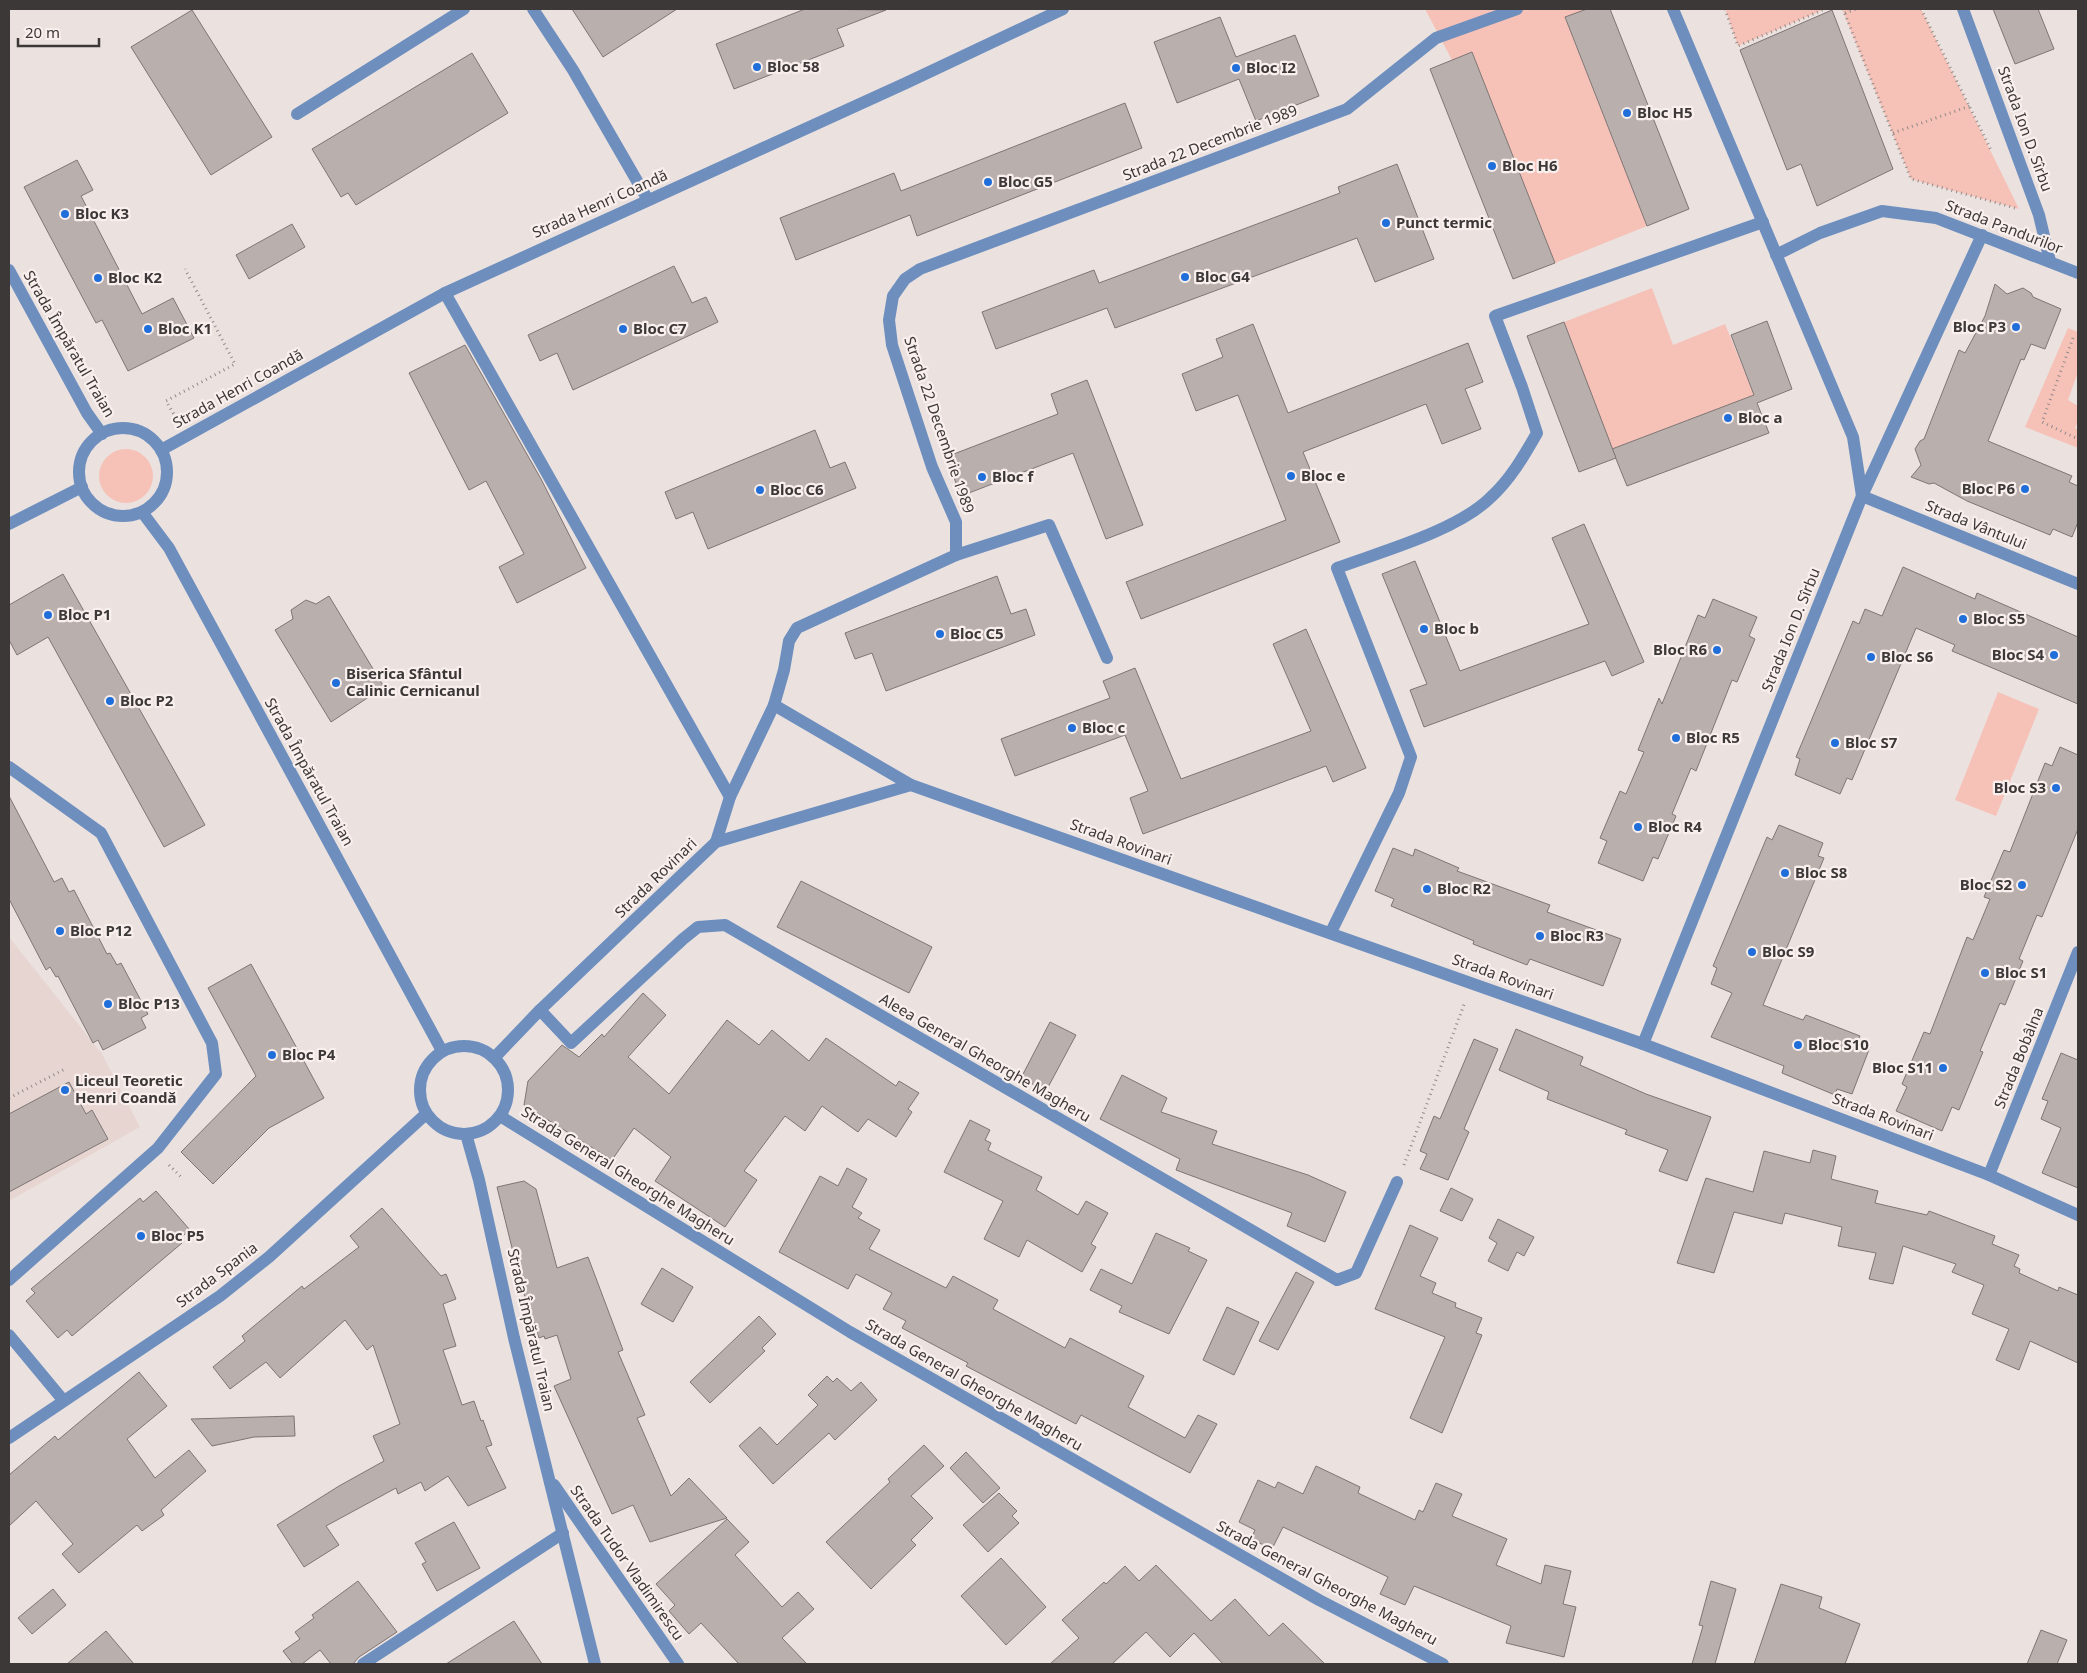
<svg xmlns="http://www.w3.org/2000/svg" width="2087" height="1673" font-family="'Noto Sans',sans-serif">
  <rect width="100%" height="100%" fill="#ebe2e0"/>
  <polygon fill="#e7d5d2" points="9,937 102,1054 140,1127 9,1201"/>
  <g fill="#f6c1b7">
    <polygon points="1425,9 1587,9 1565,18 1647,226 1555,263 1472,52 1452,60"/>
    <polygon points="1725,9 1825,9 1738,46"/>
    <polygon points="1842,9 1921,9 2019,209 1911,179"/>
    <polygon points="1652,288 1673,345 1725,324 1754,395 1612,449 1564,322"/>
    <polygon points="2068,328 2078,332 2078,372 2068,400 2078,406 2078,421 2075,428 2078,430 2078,448 2025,427"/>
    <circle cx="126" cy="476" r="27"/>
    <polygon points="1998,692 2039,709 1996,816 1955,800"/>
  </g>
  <g fill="#b9b0ae" stroke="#7e7574">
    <polygon points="572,9 677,9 603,57"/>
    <polygon points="805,9 886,10 837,29 844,46 734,89 716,44"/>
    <polygon points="1587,9 1610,9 1689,209 1647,226 1565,17"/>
    <polygon points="1993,9 2038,9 2054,49 2015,64"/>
    <polygon points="192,10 272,137 211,175 131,47"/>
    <polygon points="1832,10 1893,169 1817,206 1801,164 1787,170 1740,50"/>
    <polygon points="1220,17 1236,57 1295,35 1319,96 1256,121 1239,79 1177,103 1154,42"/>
    <polygon points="1472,52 1555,263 1513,279 1430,69"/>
    <polygon points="472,53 508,113 356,205 348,193 341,197 312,149"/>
    <polygon points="1125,103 1142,148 917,236 910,215 796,260 780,218 894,173 901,191"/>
    <polygon points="77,160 93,190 81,196 142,314 173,298 194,338 128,371 102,320 96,323 24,187"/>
    <polygon points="1397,164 1434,259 1375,282 1357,238 1115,328 1107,308 996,349 982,312 1094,270 1099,283 1340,193 1338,187"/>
    <polygon points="292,224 305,247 249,279 236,255"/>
    <polygon points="674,266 692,303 706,297 718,322 573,390 557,353 540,361 528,335"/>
    <polygon points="1995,284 2007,294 2023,288 2031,293 2033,297 2061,309 2045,349 2031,344 2024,360 2021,359 1988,441 2072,476 2069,482 2078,486 2078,522 2072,537 2053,529 2050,535 1967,501 1934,483 1929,484 1911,477 1921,465 1915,449 1920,441 1924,439 1959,350 1965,353 1985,316"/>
    <polygon points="1767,321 1792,389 1757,403 1769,433 1627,486 1612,449 1754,395 1731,335"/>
    <polygon points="1564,322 1616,458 1579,472 1527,336"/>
    <polygon points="1253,324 1288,413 1468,343 1483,382 1465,389 1481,429 1442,444 1426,404 1303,452 1340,542 1141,619 1126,582 1286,520 1238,395 1196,411 1182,374 1223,357 1216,339"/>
    <polygon points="465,345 541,479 586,568 517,603 499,567 524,554 486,481 469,490 409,373"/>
    <polygon points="1087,380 1143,525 1106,539 1073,453 961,496 946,457 1058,414 1051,394"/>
    <polygon points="815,430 830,468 845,462 856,488 708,549 693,512 676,519 665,492"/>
    <polygon points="1584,524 1644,662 1612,676 1605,661 1424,727 1410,690 1427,684 1382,574 1415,561 1460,671 1589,624 1552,538"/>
    <polygon points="1903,567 1975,599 1977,593 2078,637 2078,704 1952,651 1955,645 1916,628 1852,780 1847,778 1840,794 1795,775 1800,759 1796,757 1853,621 1859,624 1865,609 1882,616"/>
    <polygon points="63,574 205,825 164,847 48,637 17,655 9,640 9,605"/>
    <polygon points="997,576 1011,614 1026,609 1035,635 886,691 872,653 855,659 845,633"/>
    <polygon points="329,596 384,687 331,722 275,630 293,619 291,610 306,600 316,604"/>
    <polygon points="1713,599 1757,617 1749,636 1755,639 1737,682 1732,680 1696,771 1691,768 1672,814 1676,816 1658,859 1653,857 1643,881 1598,863 1607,841 1600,838 1620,791 1626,794 1644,752 1638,750 1659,698 1662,704 1698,615 1705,618"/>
    <polygon points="1306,629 1366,768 1333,782 1326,766 1143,834 1130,798 1148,791 1125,735 1015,776 1001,739 1110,698 1103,681 1135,668 1181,779 1311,731 1273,644"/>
    <polygon points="2060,747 2078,755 2078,829 2042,917 2037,915 2019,959 2023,961 2005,1005 2000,1003 1980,1051 1983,1052 1959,1110 1952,1107 1942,1131 1896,1111 1907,1087 1902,1084 1924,1032 1930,1034 1967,937 1973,940 1990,899 1984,897 2004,850 2010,852 2045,763 2052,766"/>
    <polygon points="9,796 54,882 62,878 69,892 74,890 107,954 110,953 117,965 121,963 148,1014 141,1018 146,1028 103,1050 98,1040 93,1043 58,976 56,977 50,967 46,970 9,899"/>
    <polygon points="1779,825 1823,843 1818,856 1824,858 1763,1005 1803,1020 1806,1015 1860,1036 1857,1042 1870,1047 1852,1094 1837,1089 1835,1095 1782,1073 1784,1066 1711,1037 1732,993 1711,984 1717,968 1713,966 1767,837 1772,840"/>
    <polygon points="1393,848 1413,856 1415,849 1459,868 1457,871 1550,905 1547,912 1621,939 1603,986 1530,959 1527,965 1473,944 1474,941 1391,906 1394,899 1375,891"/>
    <polygon points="801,881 932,947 909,993 777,927"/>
    <polygon points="251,964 324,1098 269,1128 213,1184 181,1152 256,1076 208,988"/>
    <polygon points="643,993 666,1015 628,1057 669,1094 727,1020 759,1045 772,1030 809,1061 826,1038 896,1086 899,1081 919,1093 908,1109 912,1112 896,1137 868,1119 858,1132 822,1106 805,1131 785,1116 744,1171 757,1180 725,1227 655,1181 671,1157 634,1128 612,1160 524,1105 528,1081 562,1045 579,1057 602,1034 604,1037"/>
    <polygon points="1050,1022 1076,1035 1046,1091 1021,1078"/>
    <polygon points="1516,1029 1583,1057 1580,1065 1646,1094 1711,1117 1687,1181 1659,1171 1668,1150 1625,1134 1627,1130 1547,1099 1549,1092 1499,1070"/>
    <polygon points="1474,1039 1498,1049 1464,1129 1469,1132 1448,1180 1420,1169 1427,1154 1420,1151 1434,1116 1440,1119"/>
    <polygon points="2061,1053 2078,1060 2078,1188 2042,1173 2061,1128 2041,1119 2048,1101 2042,1099"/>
    <polygon points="1122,1075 1167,1098 1161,1112 1217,1131 1212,1144 1308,1175 1346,1192 1325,1242 1287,1226 1292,1213 1176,1170 1180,1159 1100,1119"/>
    <polygon points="69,1082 86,1114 92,1110 108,1139 9,1192 9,1114"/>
    <polygon points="970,1120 990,1130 985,1140 991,1143 988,1150 1042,1177 1036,1190 1078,1215 1086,1201 1108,1213 1091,1244 1096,1247 1082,1272 1027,1240 1019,1257 984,1239 1003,1201 944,1172"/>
    <polygon points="1813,1150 1836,1156 1831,1179 1878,1191 1875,1203 1927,1215 1929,1211 1995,1236 1992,1244 2019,1255 2014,1266 2020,1269 2019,1273 2058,1291 2059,1287 2078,1295 2078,1363 2030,1341 2019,1370 1996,1360 2009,1329 1972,1314 1984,1285 1952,1272 1956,1264 1903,1246 1893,1284 1869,1279 1876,1253 1838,1246 1842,1227 1785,1213 1782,1224 1734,1212 1714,1273 1677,1263 1706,1178 1753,1192 1764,1151 1810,1163"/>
    <polygon points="847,1168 867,1179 852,1207 862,1213 858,1218 880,1230 869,1249 946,1288 953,1276 998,1300 993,1309 1065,1348 1070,1338 1144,1376 1128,1407 1185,1438 1198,1415 1217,1424 1190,1473 1081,1415 1076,1424 966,1366 968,1363 902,1328 906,1321 883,1309 892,1293 856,1274 848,1289 779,1252 820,1176 838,1186"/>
    <polygon points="524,1181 536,1189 557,1268 588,1257 623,1350 618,1352 645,1415 637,1418 671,1496 689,1478 727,1518 650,1542 633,1505 612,1514 554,1386 571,1379 557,1335 545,1339 544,1336 539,1338 510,1253 513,1252 497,1187"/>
    <polygon points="1451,1188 1473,1199 1462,1221 1440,1211"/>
    <polygon points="156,1191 190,1230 179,1239 182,1243 72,1336 67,1330 58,1338 26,1301 35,1293 31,1289 140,1198 143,1202"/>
    <polygon points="382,1208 441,1276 446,1274 456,1299 443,1304 456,1346 443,1350 462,1405 474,1401 481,1421 483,1420 492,1445 486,1447 506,1488 468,1506 448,1476 425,1491 421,1482 398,1494 396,1488 326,1526 339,1545 304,1567 277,1525 339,1486 384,1461 373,1436 400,1424 373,1345 367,1350 345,1320 280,1378 266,1362 230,1389 213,1367 245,1341 242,1336 302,1286 304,1289 359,1247 350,1236"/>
    <polygon points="1498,1219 1534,1237 1524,1256 1517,1252 1508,1271 1488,1261 1497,1243 1489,1238"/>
    <polygon points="1410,1225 1438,1238 1420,1276 1436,1283 1432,1293 1456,1303 1455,1307 1482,1318 1476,1333 1482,1335 1442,1433 1410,1418 1445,1337 1375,1309"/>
    <polygon points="1156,1233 1190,1248 1188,1251 1207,1260 1169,1334 1119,1312 1122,1306 1090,1290 1101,1269 1132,1284"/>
    <polygon points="662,1268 693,1287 673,1322 641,1304"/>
    <polygon points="1296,1272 1314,1282 1278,1350 1259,1341"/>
    <polygon points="1227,1307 1259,1322 1234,1375 1203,1360"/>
    <polygon points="759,1316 776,1334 762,1348 765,1351 710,1403 690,1382"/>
    <polygon points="139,1372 167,1406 127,1439 155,1478 189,1450 206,1471 161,1510 164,1515 142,1531 137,1525 79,1573 62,1554 73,1544 36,1501 9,1526 9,1475 55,1436 58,1440"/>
    <polygon points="827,1376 833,1382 837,1378 851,1391 861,1382 877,1400 835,1440 829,1433 773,1484 739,1446 760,1427 777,1445 818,1405 808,1395"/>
    <polygon points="294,1416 295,1436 254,1437 212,1446 191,1419"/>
    <polygon points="924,1445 944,1466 911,1496 933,1518 911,1540 916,1545 871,1589 826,1542 890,1482 888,1479"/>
    <polygon points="966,1452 1000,1488 983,1503 950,1468"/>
    <polygon points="1316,1466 1360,1487 1358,1493 1415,1520 1419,1510 1423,1512 1436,1483 1462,1494 1452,1516 1507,1539 1496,1565 1541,1584 1545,1565 1571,1571 1563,1604 1576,1607 1564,1657 1506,1643 1511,1626 1414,1586 1405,1605 1380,1594 1388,1577 1283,1527 1272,1549 1251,1539 1255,1530 1239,1522 1258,1480 1275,1488 1278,1482 1303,1494"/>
    <polygon points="999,1493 1017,1511 1012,1516 1019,1523 988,1552 963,1525"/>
    <polygon points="727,1519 749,1542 735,1555 782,1607 798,1592 814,1609 782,1638 807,1664 739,1664 701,1623 689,1634 669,1611 675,1605 656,1584"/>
    <polygon points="454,1522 480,1568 437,1591 422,1564 426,1562 415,1543"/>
    <polygon points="1001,1558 1046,1607 1006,1645 961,1596"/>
    <polygon points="1156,1565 1211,1621 1235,1599 1269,1636 1283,1623 1325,1664 1223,1664 1194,1633 1170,1657 1146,1632 1112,1664 1050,1664 1079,1638 1062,1620 1104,1582 1106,1584 1125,1566 1139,1581"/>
    <polygon points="358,1581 397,1632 359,1657 353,1664 331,1664 320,1650 302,1664 293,1664 283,1651 300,1639 295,1632 314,1618 312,1615"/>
    <polygon points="1711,1581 1736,1589 1715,1664 1692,1664 1703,1626 1699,1625"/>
    <polygon points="1781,1584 1822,1597 1819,1608 1860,1624 1845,1664 1754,1664"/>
    <polygon points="53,1589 66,1605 32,1634 18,1618"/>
    <polygon points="514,1621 542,1664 446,1664"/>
    <polygon points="2041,1630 2067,1640 2057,1664 2027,1664"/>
    <polygon points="106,1631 134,1664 67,1664"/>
  </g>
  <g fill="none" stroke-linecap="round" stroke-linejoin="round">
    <g stroke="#918b8a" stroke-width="3" stroke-dasharray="1 4" stroke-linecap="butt">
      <polyline points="1725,9 1738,46 1825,9"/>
      <polyline points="1843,9 1911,179 2015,208"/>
      <polyline points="1921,9 1992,152"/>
      <polyline points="1845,13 1856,9"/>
      <polyline points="1893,133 1970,106"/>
      <polyline points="2078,338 2073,338 2042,422 2078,439"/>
      <polyline points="176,418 166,401 235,364 185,269"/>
      <polyline points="9,1098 65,1069"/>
      <polyline points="169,1165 181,1177"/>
      <polyline points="1404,1165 1465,1002"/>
    </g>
    <g stroke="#6e8fbe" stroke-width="12">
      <polyline points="533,9 573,70 648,200"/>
      <polyline points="1673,9 1853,437 1862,496"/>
      <polyline points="1963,9 2039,215 2050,261"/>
      <polyline points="297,114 464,9"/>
      <polyline points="1776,255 1820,233 1882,211 1936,218 2078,273"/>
      <polyline points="9,270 87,413 102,434"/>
      <polyline points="445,293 730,797"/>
      <circle cx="123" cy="472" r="44"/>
      <polyline points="161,450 445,293 906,83 1063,9"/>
      <polyline points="1862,496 2078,584"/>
      <polyline points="142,512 169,548 442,1051"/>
      <polyline points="9,524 82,487"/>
      <polyline points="956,555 1049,525 1107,658"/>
      <polyline points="774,705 911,785 1643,1044 1989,1175 2078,1215"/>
      <polyline points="9,767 101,833 212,1043 216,1074 158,1148 9,1280"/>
      <polyline points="716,842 730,797 774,705 784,670 789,641 797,628 956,555 956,522 932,467 892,345 889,320 893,296 905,279 920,269 1347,109 1436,38 1517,9"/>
      <path d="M1331,932l68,-139 12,-36 -74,-189c46,-17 119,-37 153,-70 20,-18 34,-42 47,-65l-15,-46 -27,-71 268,-94"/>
      <polyline points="540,1010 571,1043 683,939 698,927 725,925 1337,1280 1356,1273 1397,1182"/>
      <polyline points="1643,1044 1862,496 1982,235"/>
      <circle cx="464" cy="1090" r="44"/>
      <polyline points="494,1058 540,1010 716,842 911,785"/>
      <polyline points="500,1116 850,1332 1319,1600 1443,1664"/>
      <polyline points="466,1134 479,1180 514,1338 595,1664"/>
      <polyline points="1989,1175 2078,952"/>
      <polyline points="9,1335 63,1400"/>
      <polyline points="9,1438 220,1296 269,1257 426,1114"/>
      <polyline points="554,1485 678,1664"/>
      <polyline points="363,1664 563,1533"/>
    </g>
  </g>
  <g fill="#1f6ed9" stroke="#f9efed" stroke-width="2">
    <circle cx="757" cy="67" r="5"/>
    <circle cx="1236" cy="68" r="5"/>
    <circle cx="1627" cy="113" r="5"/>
    <circle cx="1492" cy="166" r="5"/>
    <circle cx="988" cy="182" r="5"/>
    <circle cx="65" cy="214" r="5"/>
    <circle cx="1386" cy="223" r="5"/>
    <circle cx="1185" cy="277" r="5"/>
    <circle cx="98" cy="278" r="5"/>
    <circle cx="2016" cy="327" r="5"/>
    <circle cx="148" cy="329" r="5"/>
    <circle cx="623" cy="329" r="5"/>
    <circle cx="1728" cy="418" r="5"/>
    <circle cx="1291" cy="476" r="5"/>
    <circle cx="982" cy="477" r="5"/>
    <circle cx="2025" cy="489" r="5"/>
    <circle cx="760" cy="490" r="5"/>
    <circle cx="48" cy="615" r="5"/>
    <circle cx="1963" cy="619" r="5"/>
    <circle cx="1424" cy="629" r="5"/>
    <circle cx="940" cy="634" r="5"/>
    <circle cx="1717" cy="650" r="5"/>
    <circle cx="2054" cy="655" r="5"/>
    <circle cx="1871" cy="657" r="5"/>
    <circle cx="336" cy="683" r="5"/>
    <circle cx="110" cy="701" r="5"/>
    <circle cx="1072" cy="728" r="5"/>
    <circle cx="1676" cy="738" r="5"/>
    <circle cx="1835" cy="743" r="5"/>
    <circle cx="2056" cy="788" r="5"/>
    <circle cx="1638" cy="827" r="5"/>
    <circle cx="1785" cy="873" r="5"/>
    <circle cx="2022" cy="885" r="5"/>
    <circle cx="1427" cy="889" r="5"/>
    <circle cx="60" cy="931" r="5"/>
    <circle cx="1540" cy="936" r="5"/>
    <circle cx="1752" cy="952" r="5"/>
    <circle cx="1985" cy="973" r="5"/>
    <circle cx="108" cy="1004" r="5"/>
    <circle cx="1798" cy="1045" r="5"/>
    <circle cx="272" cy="1055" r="5"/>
    <circle cx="1943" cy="1068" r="5"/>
    <circle cx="65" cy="1090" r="5"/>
    <circle cx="141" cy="1236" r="5"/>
  </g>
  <g text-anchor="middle" stroke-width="4.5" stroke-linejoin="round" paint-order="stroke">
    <g font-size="15" font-weight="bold" fill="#3c3838" stroke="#f9efed" text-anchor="start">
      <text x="767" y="72">Bloc 58</text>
      <text x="1246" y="73">Bloc I2</text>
      <text x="1637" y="118">Bloc H5</text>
      <text x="1502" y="171">Bloc H6</text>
      <text x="998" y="187">Bloc G5</text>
      <text x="75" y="219">Bloc K3</text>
      <text x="1396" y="228">Punct termic</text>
      <text x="1195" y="282">Bloc G4</text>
      <text x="108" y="283">Bloc K2</text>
      <text x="2006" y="332" text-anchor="end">Bloc P3</text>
      <text x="158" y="334">Bloc K1</text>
      <text x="633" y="334">Bloc C7</text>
      <text x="1738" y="423">Bloc a</text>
      <text x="1301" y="481">Bloc e</text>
      <text x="992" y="482">Bloc f</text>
      <text x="2015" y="494" text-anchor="end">Bloc P6</text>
      <text x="770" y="495">Bloc C6</text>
      <text x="58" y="620">Bloc P1</text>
      <text x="1973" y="624">Bloc S5</text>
      <text x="1434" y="634">Bloc b</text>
      <text x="950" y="639">Bloc C5</text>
      <text x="1707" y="655" text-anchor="end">Bloc R6</text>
      <text x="2044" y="660" text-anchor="end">Bloc S4</text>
      <text x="1881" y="662">Bloc S6</text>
      <text x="346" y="679">Biserica Sfântul<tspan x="346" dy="17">Calinic Cernicanul</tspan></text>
      <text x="120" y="706">Bloc P2</text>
      <text x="1082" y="733">Bloc c</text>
      <text x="1686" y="743">Bloc R5</text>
      <text x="1845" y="748">Bloc S7</text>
      <text x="2046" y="793" text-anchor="end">Bloc S3</text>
      <text x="1648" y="832">Bloc R4</text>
      <text x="1795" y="878">Bloc S8</text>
      <text x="2012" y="890" text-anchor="end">Bloc S2</text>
      <text x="1437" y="894">Bloc R2</text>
      <text x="70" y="936">Bloc P12</text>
      <text x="1550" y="941">Bloc R3</text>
      <text x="1762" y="957">Bloc S9</text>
      <text x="1995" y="978">Bloc S1</text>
      <text x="118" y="1009">Bloc P13</text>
      <text x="1808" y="1050">Bloc S10</text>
      <text x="282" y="1060">Bloc P4</text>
      <text x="1933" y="1073" text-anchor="end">Bloc S11</text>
      <text x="75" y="1086">Liceul Teoretic<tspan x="75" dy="17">Henri Coandă</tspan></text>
      <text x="151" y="1241">Bloc P5</text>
    </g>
    <g font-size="15" fill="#3c3838" stroke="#f9efed">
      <text transform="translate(2025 129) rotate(70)" y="5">Strada Ion D. Sîrbu</text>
      <text transform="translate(1210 143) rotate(-21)" y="5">Strada 22 Decembrie 1989</text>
      <text transform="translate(600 204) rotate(-24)" y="5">Strada Henri Coandă</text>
      <text transform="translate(2004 227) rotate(21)" y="5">Strada Pandurilor</text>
      <text transform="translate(69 344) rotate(60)" y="5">Strada Împăratul Traian</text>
      <text transform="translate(238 389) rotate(-29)" y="5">Strada Henri Coandă</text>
      <text transform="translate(939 425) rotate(71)" y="5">Strada 22 Decembrie 1989</text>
      <text transform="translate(1976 525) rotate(22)" y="5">Strada Vântului</text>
      <text transform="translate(1791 630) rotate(-68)" y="5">Strada Ion D. Sîrbu</text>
      <text transform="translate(309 772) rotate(61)" y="5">Strada Împăratul Traian</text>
      <text transform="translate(1121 842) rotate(20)" y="5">Strada Rovinari</text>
      <text transform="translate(656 878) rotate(-44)" y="5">Strada Rovinari</text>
      <text transform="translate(1503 977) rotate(20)" y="5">Strada Rovinari</text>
      <text transform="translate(985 1058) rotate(30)" y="5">Aleea General Gheorghe Magheru</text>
      <text transform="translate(2019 1058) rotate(-68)" y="5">Strada Bobâlna</text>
      <text transform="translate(1883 1117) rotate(21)" y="5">Strada Rovinari</text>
      <text transform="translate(628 1176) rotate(32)" y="5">Strada General Gheorghe Magheru</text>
      <text transform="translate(217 1275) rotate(-37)" y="5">Strada Spania</text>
      <text transform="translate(531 1330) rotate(77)" y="5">Strada Împăratul Traian</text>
      <text transform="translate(974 1385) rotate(30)" y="5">Strada General Gheorghe Magheru</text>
      <text transform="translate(627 1563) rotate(55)" y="5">Strada Tudor Vladimirescu</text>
      <text transform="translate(1327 1583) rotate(28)" y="5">Strada General Gheorghe Magheru</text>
    </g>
  </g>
  <rect width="2087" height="1673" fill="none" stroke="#3c3838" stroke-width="20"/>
  <path d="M18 38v8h81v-8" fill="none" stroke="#3c3838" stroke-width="2.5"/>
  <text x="25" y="38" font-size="15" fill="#3c3838" stroke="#f9efed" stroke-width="4" paint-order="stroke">20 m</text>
</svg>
